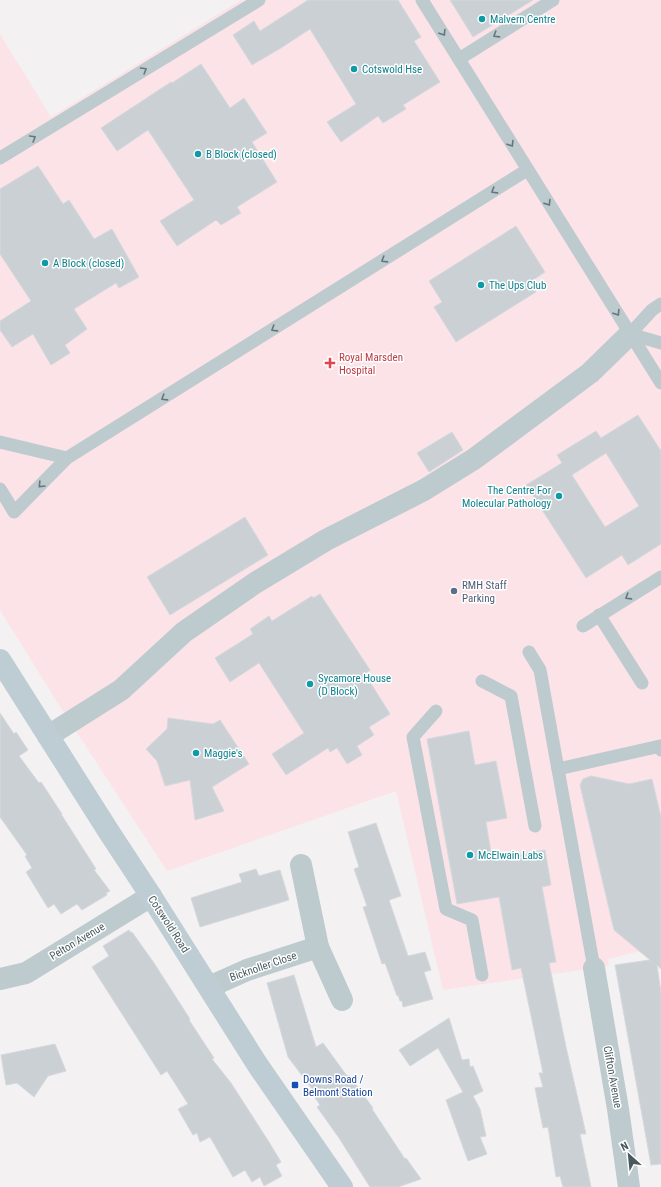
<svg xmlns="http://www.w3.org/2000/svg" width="661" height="1187" font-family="'Roboto Condensed',sans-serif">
  <rect width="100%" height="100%" fill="#f4f1f2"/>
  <polygon fill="#fce3e7" points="241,0 661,0 661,946 608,959 609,966 443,990 396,791 167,871 57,702 0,610 0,34 51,117"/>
  <g fill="#cbd0d4" stroke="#d5d9dd" fill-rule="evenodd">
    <polygon points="308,0 398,0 421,37 414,41 440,82 403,105 406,109 383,123 378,116 341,142 327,122 356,104 310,29 281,48 252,65 233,35 254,21 260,31"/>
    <polygon points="450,0 533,0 473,37"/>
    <polygon points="201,64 230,108 244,98 267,133 252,142 277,182 237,207 241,213 221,225 216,220 177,246 160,221 194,200 148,130 117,151 101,128 171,82 172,83"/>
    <polygon points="38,166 63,204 69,200 94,239 112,229 139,277 119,288 116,283 74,309 87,329 65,345 70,353 51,365 33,334 12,347 0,330 0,321 31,301 0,254 0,189"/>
    <polygon points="516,226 545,272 530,282 536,292 456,342 434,307 442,302 429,281"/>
    <path d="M638,415l23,36v93l-33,21 -6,-10 -36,23 -60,-93 36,-22 -5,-8 39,-24 5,7zM606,453l33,53 -34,21 -33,-52z"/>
    <polygon points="452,432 463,450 429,472 417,453"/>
    <polygon points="245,517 268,555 170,615 147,577"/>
    <polygon points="320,594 370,670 365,674 390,714 369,727 374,735 357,746 362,755 347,764 337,748 330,752 328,748 286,775 272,754 304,733 259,663 230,682 215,658 253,634 250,629 269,616 272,621 312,596 313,598"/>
    <polygon points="0,713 14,734 16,732 28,750 19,756 39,783 41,782 62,814 61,814 96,869 94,870 110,891 106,893 107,895 82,910 77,904 61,914 54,904 48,908 26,872 32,868 25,856 27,855 0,817"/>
    <polygon points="168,718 213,724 220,720 249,764 212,787 224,811 195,820 190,780 165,786 157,761 146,749 167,729"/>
    <polygon points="469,731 475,765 496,761 507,818 486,822 492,859 545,850 551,885 542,887 556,962 549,963 566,1047 586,1134 580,1134 591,1187 563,1187 560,1176 556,1177 548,1127 543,1128 535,1088 543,1087 539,1073 543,1073 521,968 512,970 499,897 457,904 427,739"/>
    <polygon points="591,776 629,784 652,779 661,817 661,969 657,965 661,993 661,1164 651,1165 615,965 650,960 614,930 580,785 583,779"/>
    <polygon points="376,823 401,896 389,900 408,956 425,952 431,970 424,972 433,999 403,1007 402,1001 400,1001 398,995 397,996 385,963 382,964 363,907 367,906 354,869 359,867 348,832"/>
    <polygon points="256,869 259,876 280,870 289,900 200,927 191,898 242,882 239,874"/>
    <polygon points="129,930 131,933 132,932 154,963 190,1019 189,1020 214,1058 212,1059 231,1083 269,1142 281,1162 276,1165 282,1176 264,1186 260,1177 252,1182 245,1170 233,1177 210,1137 200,1142 197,1133 193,1135 178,1109 188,1104 167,1071 161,1075 92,967 109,956 103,946"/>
    <polygon points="294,975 316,1047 323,1043 347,1076 349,1075 373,1108 372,1109 405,1159 406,1158 421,1179 398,1187 370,1187 339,1138 317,1107 320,1105 314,1096 316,1094 288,1057 267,983"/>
    <polygon points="449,1018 462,1060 469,1059 470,1067 473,1066 483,1091 473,1096 480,1109 486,1136 480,1137 487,1154 468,1161 446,1100 463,1092 438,1048 410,1066 399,1050"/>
    <polygon points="55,1044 66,1071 48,1076 34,1097 17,1083 6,1085 1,1055"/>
  </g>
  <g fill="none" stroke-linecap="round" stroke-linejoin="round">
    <g stroke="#bdcace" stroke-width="13">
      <polyline points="422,0 661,383"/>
      <polyline points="459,59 553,0"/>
      <polyline points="0,158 259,0"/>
      <polyline points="661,304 652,310 630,334 661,343"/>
      <polyline points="0,442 67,458 527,170"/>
      <polyline points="0,489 14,512 67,458"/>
      <polyline points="599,615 642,683"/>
      <polyline points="583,626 661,577"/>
      <polyline points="529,652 540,670 594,968"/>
      <polyline points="482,681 511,696 535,826"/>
      <polyline points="436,711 413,737 446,909 472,920 482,975"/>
      <polyline points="558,769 660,746 661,750"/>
    </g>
    <g stroke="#bdcace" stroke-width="22">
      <polyline points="48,736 121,690 184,632 255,583 326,540 424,490 474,459 590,373 630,334"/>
      <polyline points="301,865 318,947 342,1000"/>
      <polyline points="594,968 618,1109 629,1187"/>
      <polyline points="0,979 26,973 151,896"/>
      <polyline points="209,987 247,970 318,947"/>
    </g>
    <polyline stroke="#bdcdd3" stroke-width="22" points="0,660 109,832 151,896 257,1064 342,1187"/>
  </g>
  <defs><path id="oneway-chevron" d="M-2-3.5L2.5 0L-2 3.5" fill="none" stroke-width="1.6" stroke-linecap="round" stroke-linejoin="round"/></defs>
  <g stroke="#66767b">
    <use href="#oneway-chevron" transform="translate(443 33) rotate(58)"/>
    <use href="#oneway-chevron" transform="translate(496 35) rotate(148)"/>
    <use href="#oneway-chevron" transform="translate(144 70) rotate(-31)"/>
    <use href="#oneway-chevron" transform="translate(33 138) rotate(-31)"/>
    <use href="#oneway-chevron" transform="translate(511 144) rotate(58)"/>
    <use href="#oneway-chevron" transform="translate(494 191) rotate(148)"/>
    <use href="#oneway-chevron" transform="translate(548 203) rotate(58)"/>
    <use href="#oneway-chevron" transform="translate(384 260) rotate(148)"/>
    <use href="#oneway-chevron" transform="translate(617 313) rotate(58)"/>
    <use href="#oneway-chevron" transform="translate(274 329) rotate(148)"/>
    <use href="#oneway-chevron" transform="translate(164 398) rotate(148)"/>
    <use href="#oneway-chevron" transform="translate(41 485) rotate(134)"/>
    <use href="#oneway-chevron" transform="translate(628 597) rotate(148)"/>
  </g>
  <g fill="#0f9aa8" stroke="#fff" stroke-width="1.5">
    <circle cx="482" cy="19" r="4"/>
    <circle cx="354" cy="69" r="4"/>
    <circle cx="198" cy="154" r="4"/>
    <circle cx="45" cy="263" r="4"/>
    <circle cx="481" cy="285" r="4"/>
    <circle cx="559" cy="496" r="4"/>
    <circle cx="310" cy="684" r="4"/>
    <circle cx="196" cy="753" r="4"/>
    <circle cx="470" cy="855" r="4"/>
  </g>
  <path fill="#e0444e" stroke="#fff" stroke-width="1.5" d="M328 357h4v4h4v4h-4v4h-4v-4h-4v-4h4z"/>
  <circle fill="#5c6f8a" stroke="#fff" stroke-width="1.5" cx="454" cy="591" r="4"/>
  <rect fill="#1a4fb4" stroke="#fff" stroke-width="1.5" x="291" y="1081" width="8" height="8" rx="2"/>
  <g text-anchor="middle" stroke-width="3" stroke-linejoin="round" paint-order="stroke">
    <g font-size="11" fill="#0d838f" stroke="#fff" text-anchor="start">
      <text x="490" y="23">Malvern Centre</text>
      <text x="362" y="73">Cotswold Hse</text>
      <text x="206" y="158">B Block (closed)</text>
      <text x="53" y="267">A Block (closed)</text>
      <text x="489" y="289">The Ups Club</text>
      <text x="551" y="494" text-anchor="end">The Centre For<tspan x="551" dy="13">Molecular Pathology</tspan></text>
      <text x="318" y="682">Sycamore House<tspan x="318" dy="13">(D Block)</tspan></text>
      <text x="204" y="757">Maggie's</text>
      <text x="478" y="859">McElwain Labs</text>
    </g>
    <g font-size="11" fill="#be3a42" stroke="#fff" text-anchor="start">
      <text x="339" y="361">Royal Marsden<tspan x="339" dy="13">Hospital</tspan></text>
    </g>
    <g font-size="11" fill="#4e5e75" stroke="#fff" text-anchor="start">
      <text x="462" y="589">RMH Staff<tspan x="462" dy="13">Parking</tspan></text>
    </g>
    <g font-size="11" fill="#495a5f" stroke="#fff">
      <text transform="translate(169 924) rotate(57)" y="4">Cotswold Road</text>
      <text transform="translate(77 941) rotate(-31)" y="4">Pelton Avenue</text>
      <text transform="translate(263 966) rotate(-19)" y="4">Bicknoller Close</text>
      <text transform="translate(613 1077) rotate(80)" y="4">Clifton Avenue</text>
    </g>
    <g font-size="11" fill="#164399" stroke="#fff" text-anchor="start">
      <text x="303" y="1083">Downs Road /<tspan x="303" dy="13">Belmont Station</tspan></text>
    </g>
  </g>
  <g transform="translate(629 1155) rotate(333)" stroke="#ffffff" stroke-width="3" paint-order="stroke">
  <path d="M0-3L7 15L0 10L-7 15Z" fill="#495a5f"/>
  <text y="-6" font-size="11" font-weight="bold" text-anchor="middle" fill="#495a5f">N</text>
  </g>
</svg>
